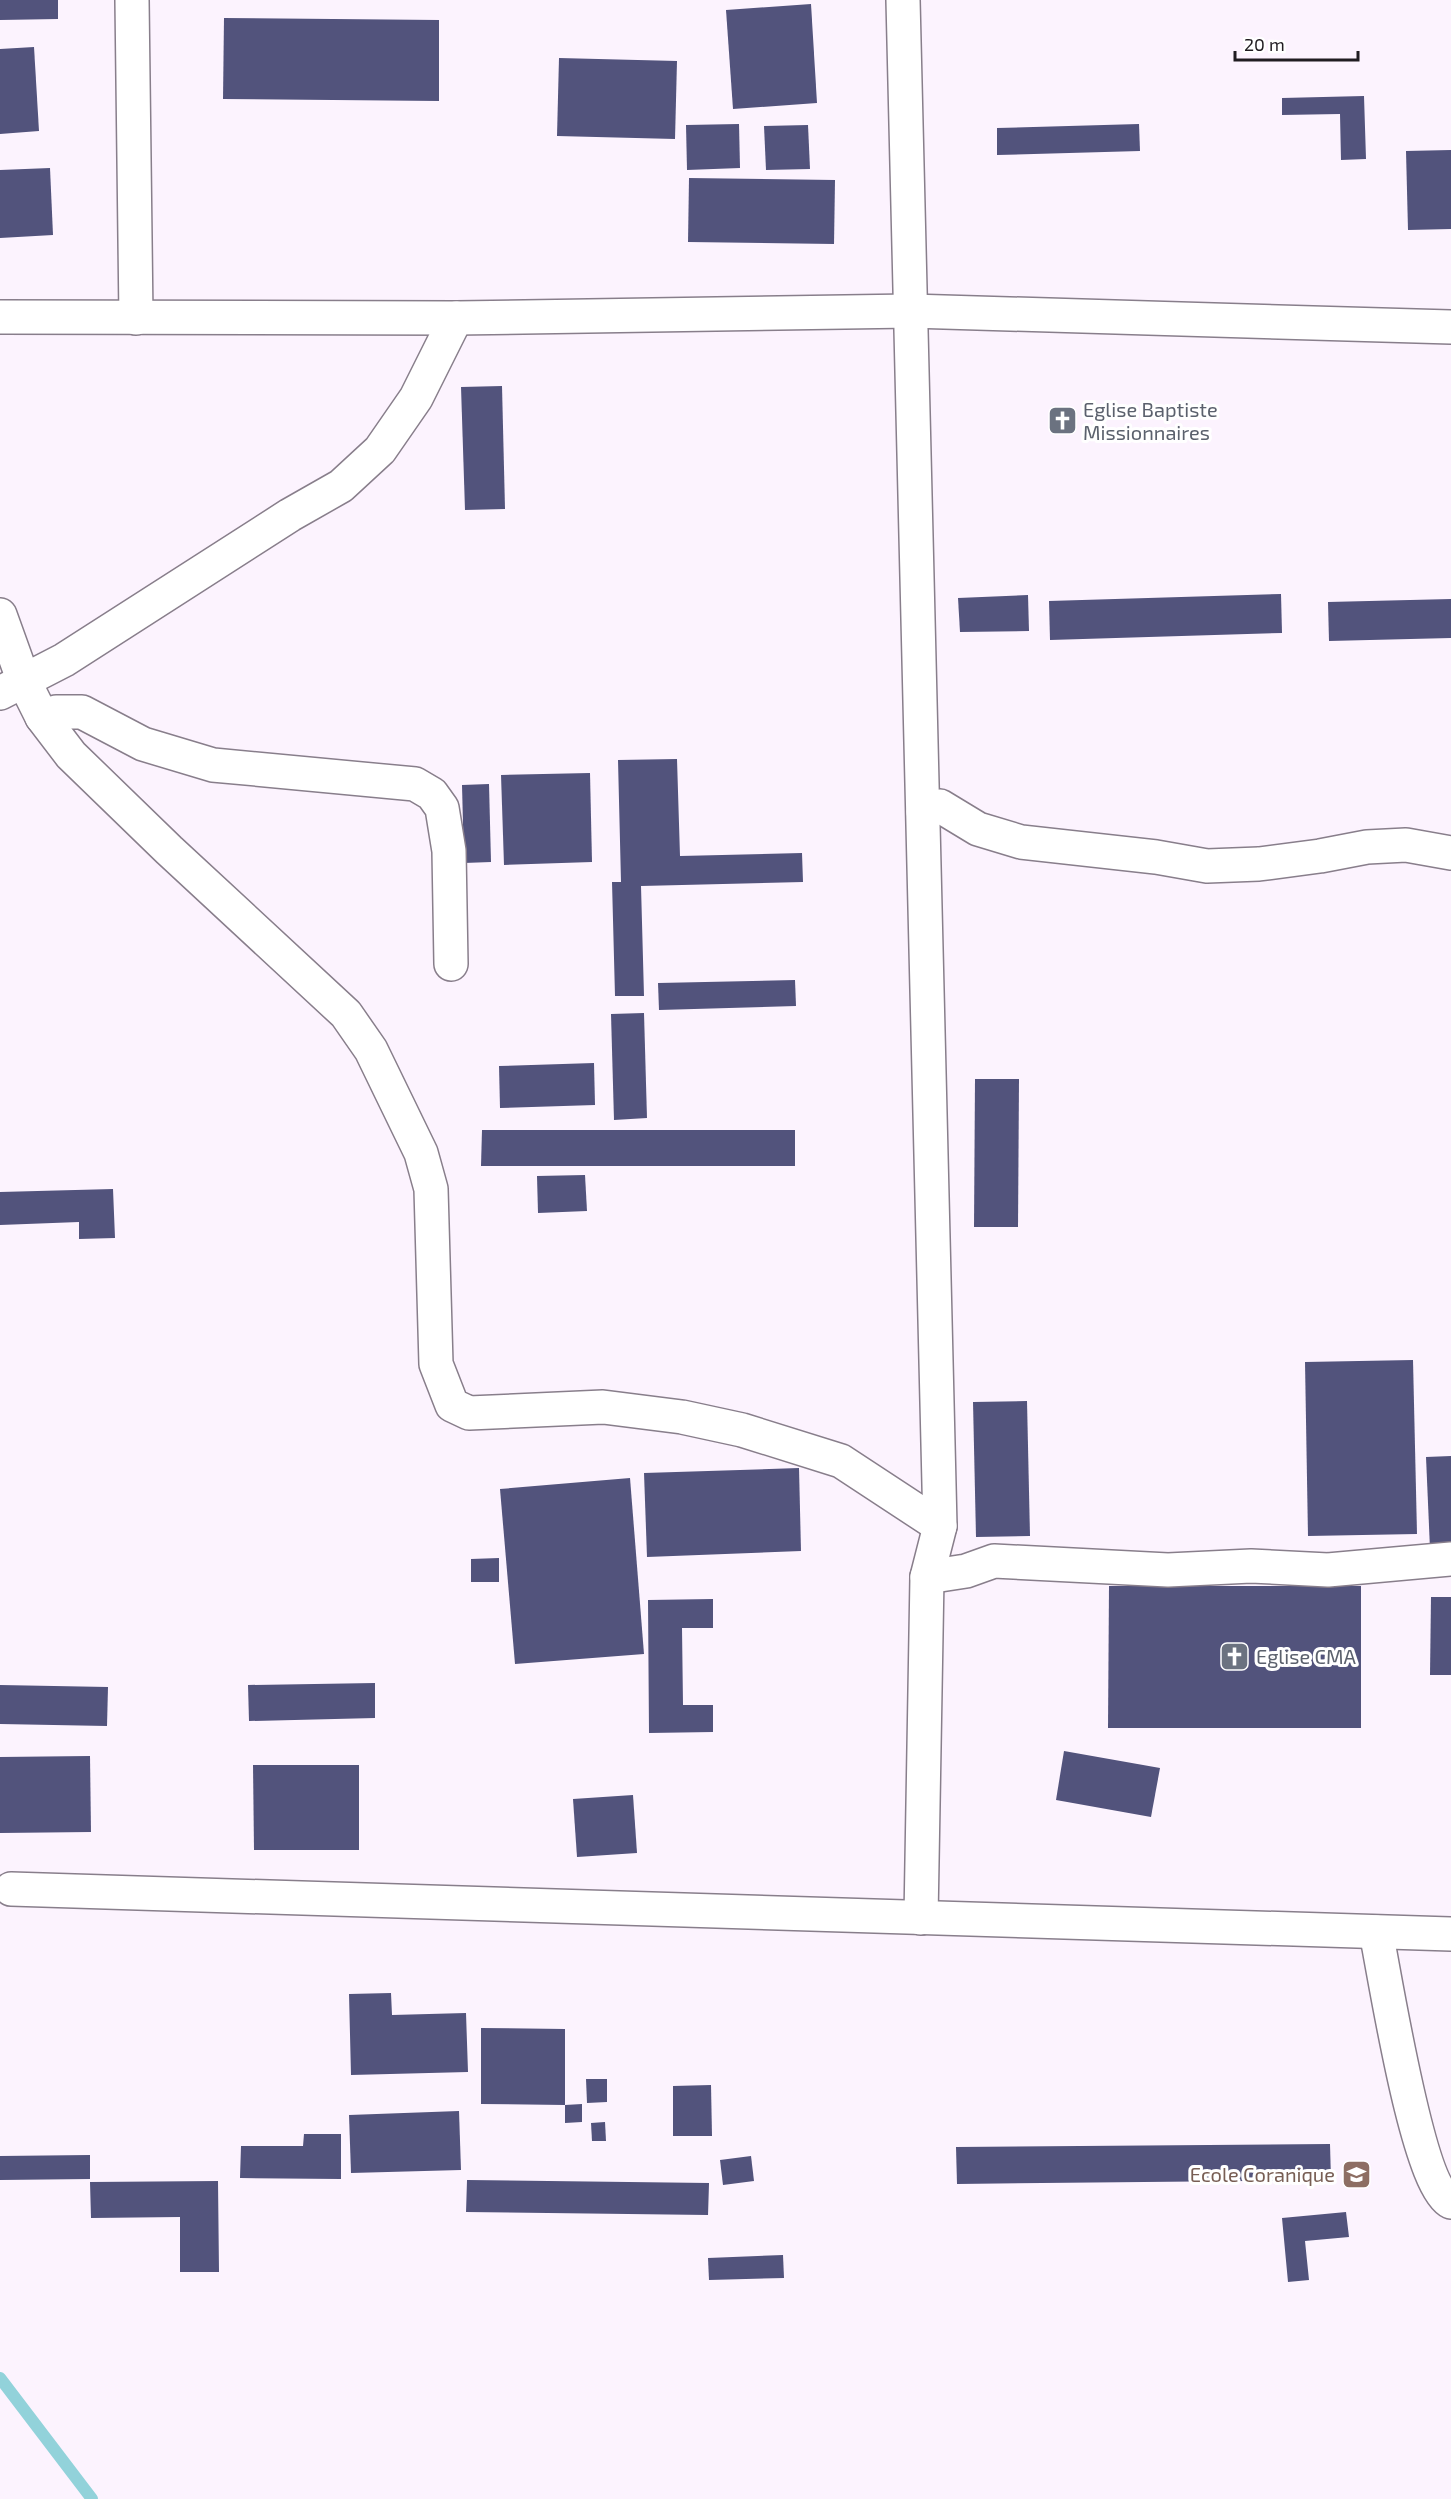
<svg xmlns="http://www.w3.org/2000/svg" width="1451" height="2499" font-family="'Exo 2',sans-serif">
  <rect width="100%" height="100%" fill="#fcf3fe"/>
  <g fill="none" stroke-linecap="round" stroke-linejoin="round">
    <polyline stroke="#92d2da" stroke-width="12" points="0,2378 92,2499"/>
  </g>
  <g fill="#52537c">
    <polygon points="0,0 58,0 58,19 0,20"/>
    <polygon points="811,4 817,103 733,109 726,10"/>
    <polygon points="224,18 439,20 439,101 223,99"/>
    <polygon points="34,47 39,131 0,134 0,49"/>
    <polygon points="559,58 677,61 675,139 557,136"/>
    <polygon points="1364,96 1366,159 1341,160 1340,114 1282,115 1282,98"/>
    <polygon points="739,124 740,168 687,170 686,125"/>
    <polygon points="1139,124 1140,151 997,155 997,128"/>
    <polygon points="808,125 810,169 766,170 764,126"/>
    <polygon points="1451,150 1451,229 1408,230 1406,151"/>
    <polygon points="50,168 53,235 0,238 0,170"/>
    <polygon points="689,178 835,180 834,244 688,242"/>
    <polygon points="502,386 505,509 465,510 461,387"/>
    <polygon points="1281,594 1282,633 1050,640 1049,601"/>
    <polygon points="1028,595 1029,631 960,632 958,598"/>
    <polygon points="1451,599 1451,638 1329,641 1328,602"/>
    <polygon points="677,759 680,856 802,853 803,882 641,886 644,996 615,996 612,882 621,882 618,760"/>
    <polygon points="590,773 592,862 504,865 501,775"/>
    <polygon points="489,784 491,862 464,863 462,785"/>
    <polygon points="795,980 796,1006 659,1010 658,983"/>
    <polygon points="644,1013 647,1118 614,1120 611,1014"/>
    <polygon points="594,1063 595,1105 500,1108 499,1066"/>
    <polygon points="975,1079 1019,1079 1018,1227 974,1227"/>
    <polygon points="482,1130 795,1130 795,1166 481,1166"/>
    <polygon points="585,1175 587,1211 538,1213 537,1176"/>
    <polygon points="113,1189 115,1238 79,1239 79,1222 0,1225 0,1192"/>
    <polygon points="1413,1360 1417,1534 1308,1536 1305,1362"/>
    <polygon points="1027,1401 1030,1536 976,1537 973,1402"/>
    <polygon points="1451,1456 1451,1548 1430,1549 1426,1457"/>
    <polygon points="799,1468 801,1551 647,1557 644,1473"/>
    <polygon points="630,1478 644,1654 515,1664 500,1489"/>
    <polygon points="499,1558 499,1582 471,1582 471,1559"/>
    <polygon points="1109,1586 1361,1586 1361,1728 1108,1728"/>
    <polygon points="1431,1597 1451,1597 1451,1675 1430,1675"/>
    <polygon points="713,1599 713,1628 682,1628 683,1705 713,1705 713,1732 649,1733 648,1600"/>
    <polygon points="375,1683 375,1718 249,1721 248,1685"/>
    <polygon points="0,1685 108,1687 107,1726 0,1724"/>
    <polygon points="1064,1751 1160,1768 1151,1817 1056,1800"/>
    <polygon points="90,1756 91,1832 0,1833 0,1757"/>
    <polygon points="253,1765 359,1765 359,1850 254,1850"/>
    <polygon points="633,1795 637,1853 577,1857 573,1799"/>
    <polygon points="391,1993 392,2015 466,2013 468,2072 351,2075 349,1994"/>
    <polygon points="481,2028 565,2029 565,2105 481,2104"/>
    <polygon points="586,2079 607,2079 607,2102 587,2103"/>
    <polygon points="711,2085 712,2136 673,2136 673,2086"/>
    <polygon points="582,2104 582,2122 565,2123 565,2105"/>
    <polygon points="459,2111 461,2170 351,2173 349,2115"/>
    <polygon points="605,2122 606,2141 592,2141 591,2123"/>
    <polygon points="304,2134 341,2134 341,2179 240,2178 241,2146 303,2146"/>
    <polygon points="1330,2144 1331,2180 957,2184 956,2147"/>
    <polygon points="90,2155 90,2179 0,2180 0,2156"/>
    <polygon points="751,2156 754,2181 723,2185 720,2160"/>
    <polygon points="467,2180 709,2183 708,2215 466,2212"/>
    <polygon points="218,2181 219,2272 180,2272 180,2217 91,2218 90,2182"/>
    <polygon points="1346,2212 1349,2237 1305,2241 1309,2280 1288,2282 1282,2218"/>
    <polygon points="783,2255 784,2278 709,2280 708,2258"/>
  </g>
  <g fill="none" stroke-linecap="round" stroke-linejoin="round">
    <defs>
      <g id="street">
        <polyline points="132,0 136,318"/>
        <polyline points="903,0 940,1526 927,1577 921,1918"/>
        <polyline points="0,317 456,318 911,311 1451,327"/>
        <polyline points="0,615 23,679 42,717 71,755 169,850 346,1014 371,1050 421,1153 431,1189 436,1364 452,1405 469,1413 603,1407 682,1417 742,1430 841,1461 940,1526"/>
        <polyline points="0,693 64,660 290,515 341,486 380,450 416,398 456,318"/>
        <polyline points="42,717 56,712 82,712 143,744 213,765 415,784 432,794 442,808 449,851 451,964"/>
        <polyline points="923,812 940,806 978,829 1021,842 1156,857 1207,866 1259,864 1320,856 1367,847 1406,845 1451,853"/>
        <polyline points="927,1577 966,1571 994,1561 1168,1570 1251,1566 1328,1570 1451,1559"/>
        <polyline points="11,1889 1451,1934"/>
        <path d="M1376,1932c9,43 41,254 75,270"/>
      </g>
    </defs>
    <use href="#street" stroke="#887e8b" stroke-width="36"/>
    <use href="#street" stroke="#fff" stroke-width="33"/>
  </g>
  <defs>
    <symbol id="church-square" viewBox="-11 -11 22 22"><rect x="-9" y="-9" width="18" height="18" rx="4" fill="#6b7280" stroke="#fff"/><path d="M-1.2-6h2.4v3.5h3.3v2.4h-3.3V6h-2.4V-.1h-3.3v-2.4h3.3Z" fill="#fff"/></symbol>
    <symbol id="school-square" viewBox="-11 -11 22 22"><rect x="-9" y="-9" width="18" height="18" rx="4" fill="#8d6e63" stroke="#fff"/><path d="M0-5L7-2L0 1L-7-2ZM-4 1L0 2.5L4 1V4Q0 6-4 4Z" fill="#fff"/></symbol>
  </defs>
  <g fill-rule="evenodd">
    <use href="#church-square" x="1046" y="404" width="33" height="33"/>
    <use href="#church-square" x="1218" y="1640" width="33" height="33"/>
    <use href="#school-square" x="1340" y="2158" width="33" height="33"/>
  </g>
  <g text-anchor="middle" stroke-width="6" stroke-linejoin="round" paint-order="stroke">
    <g font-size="20" fill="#5b616d" stroke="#fff" text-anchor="start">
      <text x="1083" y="417">Eglise Baptiste<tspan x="1083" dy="23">Missionnaires</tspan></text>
      <text x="1256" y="1664">Eglise CMA</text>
    </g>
    <g font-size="20" fill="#785e54" stroke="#fff" text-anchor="end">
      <text x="1335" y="2182">Ecole Coranique</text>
    </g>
  </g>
  <path d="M1235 51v9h123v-9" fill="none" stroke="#201c21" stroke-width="3"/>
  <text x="1244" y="51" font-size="18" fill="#201c21" stroke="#ffffff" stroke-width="4.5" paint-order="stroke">20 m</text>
</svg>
